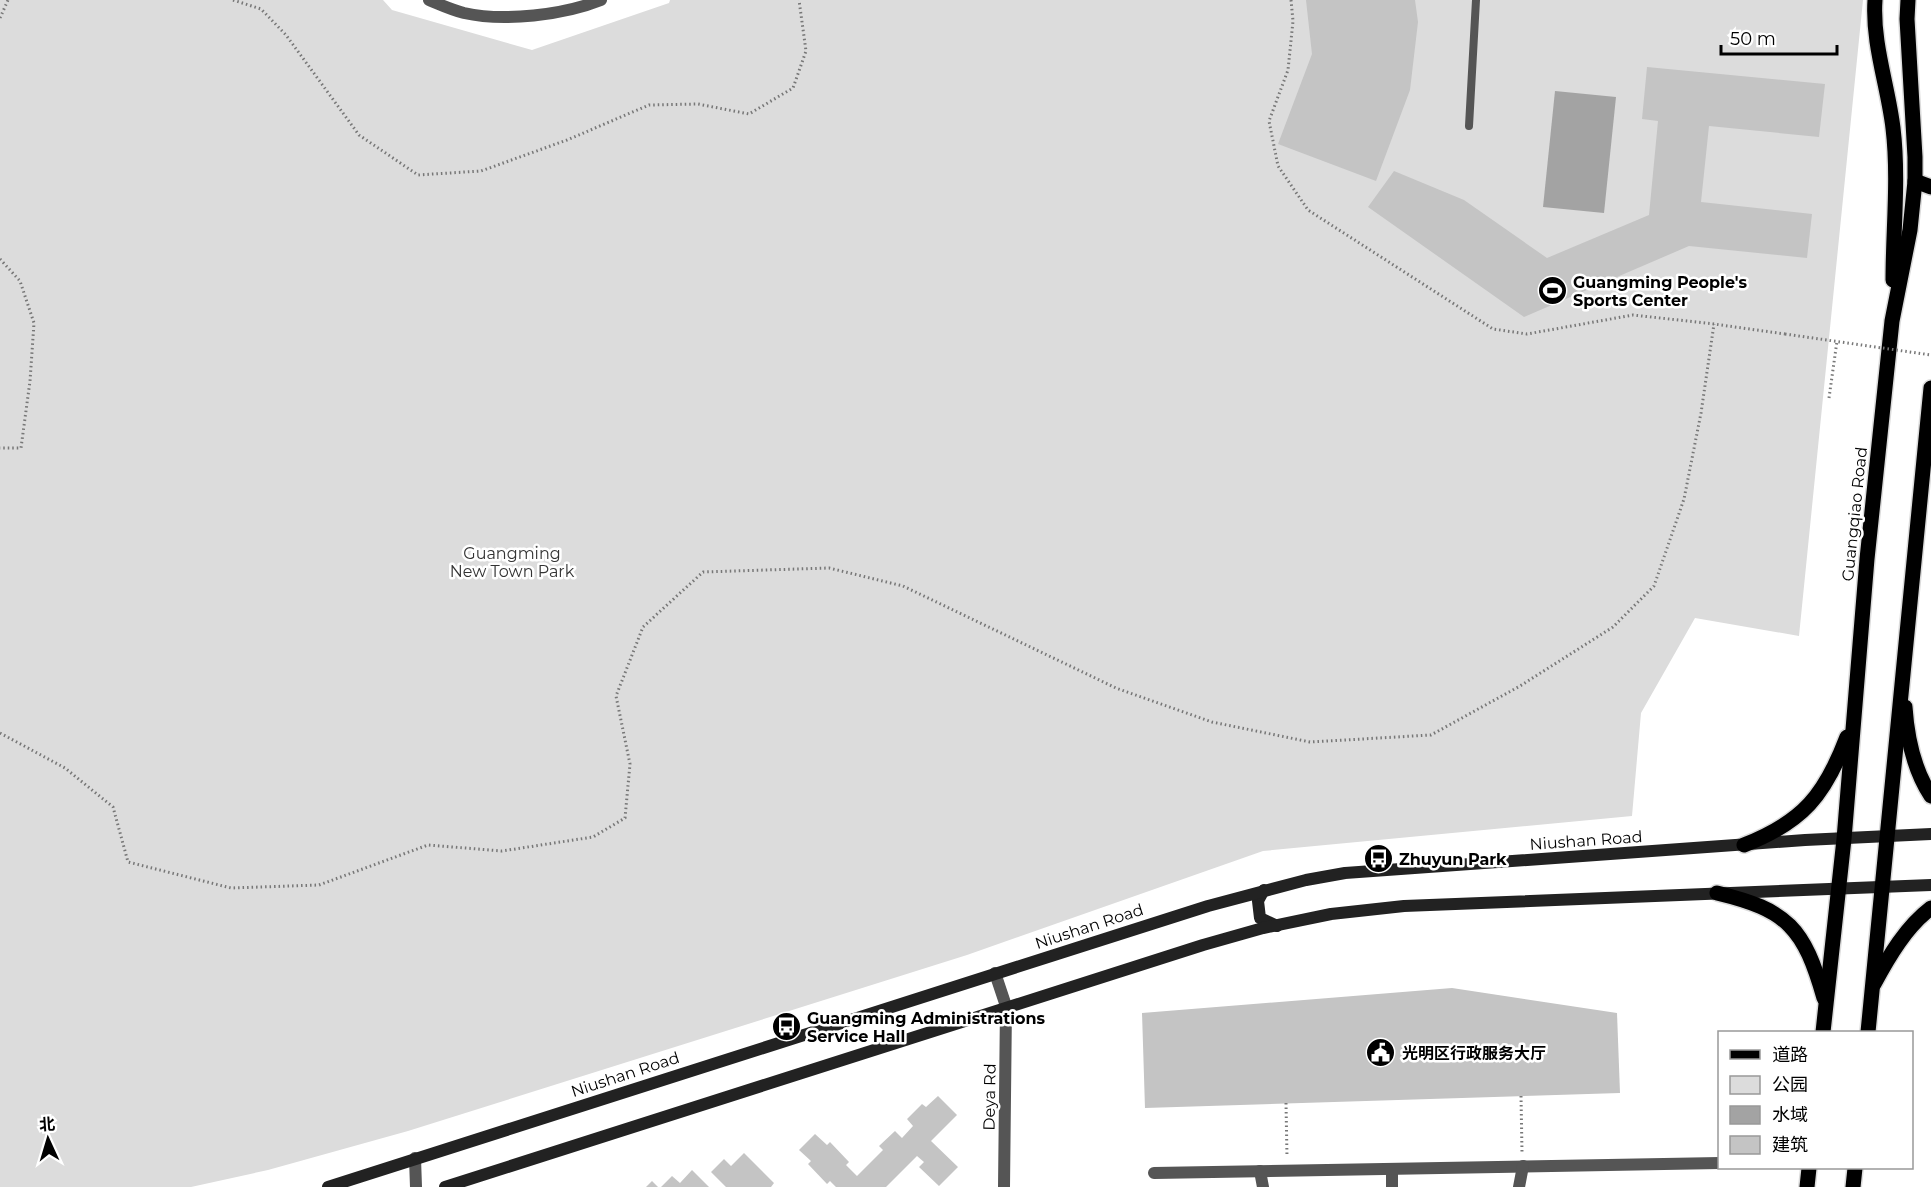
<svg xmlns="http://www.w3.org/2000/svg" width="1931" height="1187" font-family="Montserrat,'Noto Sans SC',sans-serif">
  <rect width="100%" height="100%" fill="#fff"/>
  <polygon fill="#dcdcdc" points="0,0 383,0 392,10 532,50 669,3 670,0 1863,0 1799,636 1695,618 1641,713 1632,816 1263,851 967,955 408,1131 268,1170 191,1187 0,1187"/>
  <polygon fill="#a3a3a3" points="1555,91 1616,97 1604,213 1543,207"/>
  <g fill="#c4c4c4">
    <polygon points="1306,0 1415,0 1418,22 1410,90 1376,181 1278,144 1312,54"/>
    <polygon points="1647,67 1825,84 1819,137 1709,126 1701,202 1812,214 1807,258 1689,246 1524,317 1368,207 1394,171 1464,200 1547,258 1649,215 1658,121 1642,119"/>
    <polygon points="1452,988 1617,1013 1620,1093 1145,1108 1142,1013"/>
    <polygon points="938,1096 957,1115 931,1141 958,1167 939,1186 919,1167 924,1162 917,1156 886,1187 836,1187 830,1181 827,1184 808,1164 811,1161 799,1150 815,1134 827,1145 830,1142 849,1162 846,1165 857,1176 883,1150 879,1146 895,1131 902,1138 913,1126 907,1119 922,1104 926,1107"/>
    <polygon points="744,1153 774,1183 771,1187 726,1187 711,1172 724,1159 731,1166"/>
    <polygon points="692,1170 709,1187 661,1187 672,1176 680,1183"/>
    <polygon points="652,1181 658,1187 646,1187"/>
  </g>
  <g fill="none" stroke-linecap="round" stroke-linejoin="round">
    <defs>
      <g id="primary">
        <path d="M1875,0c-3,43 13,86 18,128 6,50 0,102 0,152"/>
        <polyline points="1915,181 1931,187"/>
        <path d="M1905,707c2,30 9,63 26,89"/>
        <path d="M1744,845c59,-23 81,-50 103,-108"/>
        <path d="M1717,893c71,17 87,35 107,105"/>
        <path d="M1874,984c15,-28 32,-57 57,-76"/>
        <polyline points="1823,1032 1844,839 1867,559 1892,321 1910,230 1915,181 1915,157 1907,19 1908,0"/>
        <polyline points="1868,1032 1931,388"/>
        <polyline points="1807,1187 1809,1168"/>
        <polyline points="1853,1187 1855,1168"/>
      </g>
    </defs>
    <use href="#primary" stroke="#dbdbdb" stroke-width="18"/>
    <g stroke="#777" stroke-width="3" stroke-dasharray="1.5 3" stroke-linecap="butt">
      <polyline points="233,0 261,9 286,35 359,135 418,175 481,171 567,140 649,105 698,104 749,114 793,88 806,51 799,0"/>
      <polyline points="1291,0 1293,21 1288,70 1269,121 1278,166 1308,210 1493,329 1527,334 1633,315 1714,324 1785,334"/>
      <polyline points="0,18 8,0"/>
      <polyline points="0,259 20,281 34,323 30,381 21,448 0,448"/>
      <polyline points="1829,398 1837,341"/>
      <polyline points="0,733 65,768 113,807 128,862 231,888 319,885 428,845 502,851 593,837 625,818 630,764 616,696 643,627 703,572 829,568 903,586 1116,688 1212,722 1310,742 1431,735 1520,686 1613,627 1654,586 1684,499 1701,413 1714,324"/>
      <polyline points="1521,1096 1522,1152"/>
      <polyline points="1286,1103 1287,1157"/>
    </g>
    <polyline stroke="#555" stroke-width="8" points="1469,126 1476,0"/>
    <g stroke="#555" stroke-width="12">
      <path d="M429,0c12,5 23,10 35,13 40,9 100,2 137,-13"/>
      <polyline points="995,973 1006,1006 1004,1187"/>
      <polyline points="415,1158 416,1187"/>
      <polyline points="1392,1169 1392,1187"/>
      <polyline points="1260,1171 1263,1187"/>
      <polyline points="1154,1173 1720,1163"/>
      <polyline points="1519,1187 1523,1166"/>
    </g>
    <g stroke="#222" stroke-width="12">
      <polyline points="1264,890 1258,901 1260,918 1277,926"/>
      <polyline points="328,1187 1208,906 1306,880 1345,873 1805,840 1931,834"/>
      <polyline points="445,1187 1203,945 1263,928 1331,914 1404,906 1931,885"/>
    </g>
    <use href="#primary" stroke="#000" stroke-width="15"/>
    <polyline stroke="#777" stroke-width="3" stroke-dasharray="1.5 3" stroke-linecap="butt" points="1785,334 1931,355"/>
  </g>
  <defs>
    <symbol id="stadium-disc" viewBox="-11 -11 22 22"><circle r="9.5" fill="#000" stroke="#fff"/><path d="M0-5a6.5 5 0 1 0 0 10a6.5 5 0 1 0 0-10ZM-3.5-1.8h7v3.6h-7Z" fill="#fff"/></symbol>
    <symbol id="bus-disc" viewBox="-11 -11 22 22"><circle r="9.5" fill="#000" stroke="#fff"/><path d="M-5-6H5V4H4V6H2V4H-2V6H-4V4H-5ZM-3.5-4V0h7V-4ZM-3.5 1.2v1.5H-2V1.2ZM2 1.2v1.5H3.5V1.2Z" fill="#fff"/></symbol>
    <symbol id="civic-disc" viewBox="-11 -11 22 22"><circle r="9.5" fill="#000" stroke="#fff"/><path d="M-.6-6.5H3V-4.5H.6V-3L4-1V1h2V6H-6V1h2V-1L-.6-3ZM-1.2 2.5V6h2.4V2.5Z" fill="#fff"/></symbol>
  </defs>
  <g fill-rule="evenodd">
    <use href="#stadium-disc" x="1536" y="274" width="33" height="33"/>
    <use href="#bus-disc" x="1362" y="842" width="33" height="33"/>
    <use href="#bus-disc" x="770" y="1010" width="33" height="33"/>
    <use href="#civic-disc" x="1364" y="1036" width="33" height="33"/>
  </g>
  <g text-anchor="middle" stroke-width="5" stroke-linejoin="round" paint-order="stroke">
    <g font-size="16" font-weight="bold" fill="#000" stroke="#fff" text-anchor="start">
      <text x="1573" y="288">Guangming People's<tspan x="1573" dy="18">Sports Center</tspan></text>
      <text x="1399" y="865">Zhuyun Park</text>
      <text x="807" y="1024">Guangming Administrations<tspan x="807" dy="18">Service Hall</tspan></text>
      <text x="1402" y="1059">光明区行政服务大厅</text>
    </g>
    <g font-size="16" fill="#000" stroke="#fff">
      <text transform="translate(1854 514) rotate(-84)" y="6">Guangqiao Road</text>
      <text transform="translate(1586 840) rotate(-4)" y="6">Niushan Road</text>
      <text transform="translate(1089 926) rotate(-18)" y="6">Niushan Road</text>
      <text transform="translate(625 1074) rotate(-18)" y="6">Niushan Road</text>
      <text transform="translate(989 1097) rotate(-89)" y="6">Deya Rd</text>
    </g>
    <g font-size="16" fill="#333" stroke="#fff">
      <text x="512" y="559">Guangming<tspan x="512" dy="18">New Town Park</tspan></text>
    </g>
  </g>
  <rect x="1718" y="1031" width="195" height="138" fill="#ffffff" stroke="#999999" stroke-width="1.5"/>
  <rect x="1730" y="1050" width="30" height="9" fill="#000000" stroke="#999999" stroke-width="1.5"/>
  <text x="1772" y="1061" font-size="18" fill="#000000">道路</text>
  <rect x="1730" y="1076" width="30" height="18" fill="#dcdcdc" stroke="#999999" stroke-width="1.5"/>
  <text x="1772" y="1091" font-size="18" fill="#000000">公园</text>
  <rect x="1730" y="1106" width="30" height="18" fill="#a3a3a3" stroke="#999999" stroke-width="1.5"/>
  <text x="1772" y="1121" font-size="18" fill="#000000">水域</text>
  <rect x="1730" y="1136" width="30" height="18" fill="#c4c4c4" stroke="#999999" stroke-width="1.5"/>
  <text x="1772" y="1151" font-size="18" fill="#000000">建筑</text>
  <g transform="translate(48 1139) rotate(356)" stroke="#ffffff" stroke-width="4.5" paint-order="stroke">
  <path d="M0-4.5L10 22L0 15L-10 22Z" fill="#000000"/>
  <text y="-9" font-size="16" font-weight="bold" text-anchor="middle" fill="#000000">北</text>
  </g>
  <path d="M1721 45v9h116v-9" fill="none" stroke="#000000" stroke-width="3"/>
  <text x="1730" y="45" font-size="18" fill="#000000" stroke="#ffffff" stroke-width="4.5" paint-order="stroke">50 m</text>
</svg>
